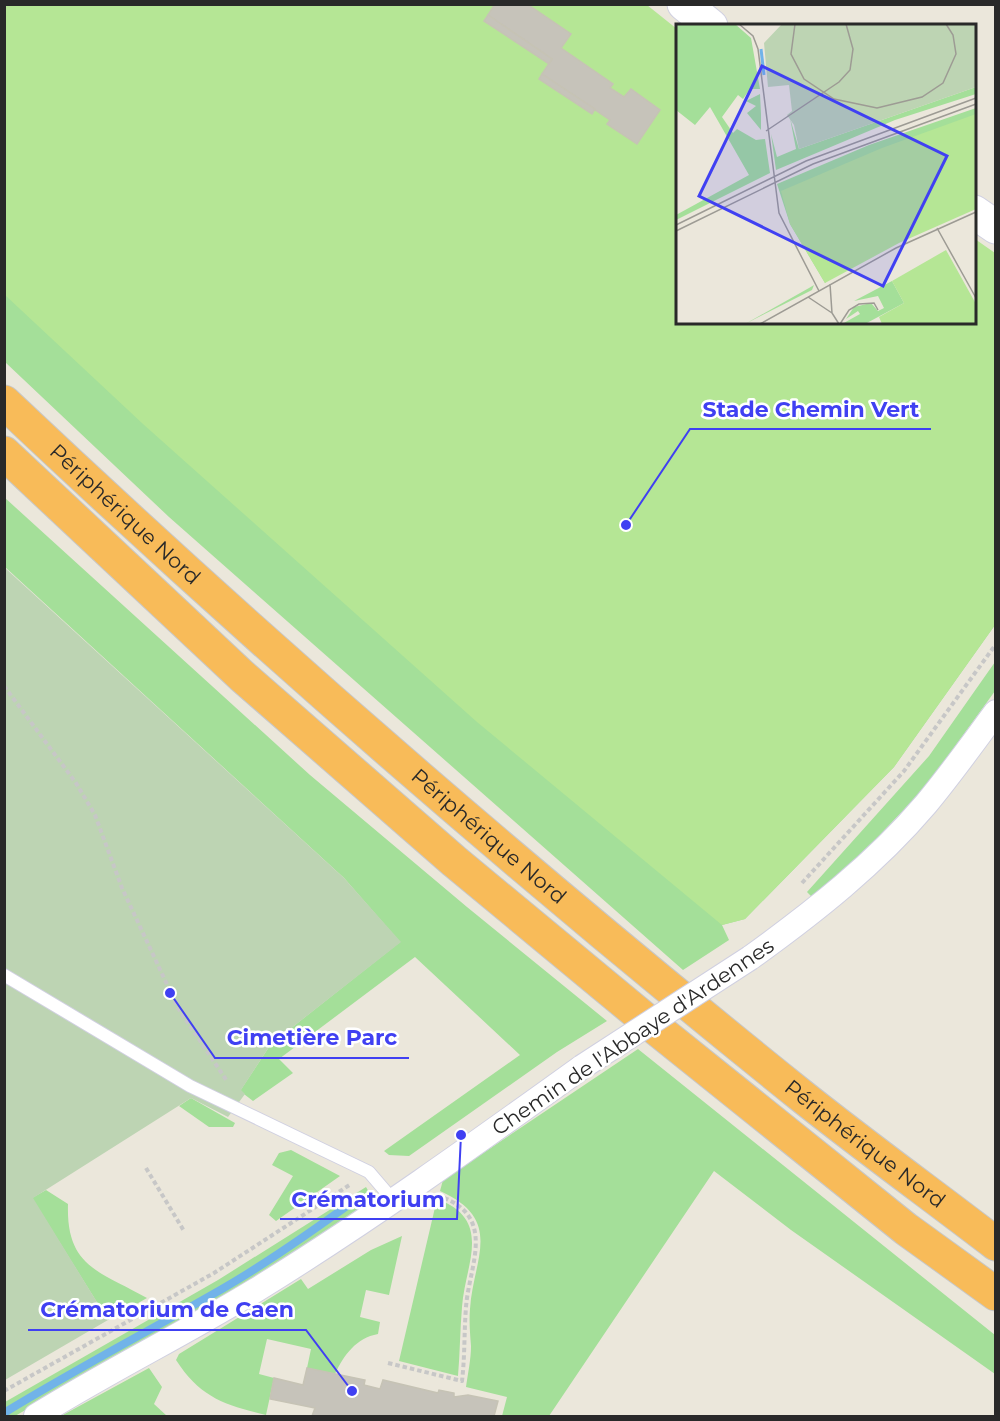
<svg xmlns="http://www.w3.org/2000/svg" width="1000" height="1421" font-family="Montserrat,sans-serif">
  <rect width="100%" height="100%" fill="#ebe7db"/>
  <g fill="#a4df99">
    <polygon points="4,248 995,625 894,767 745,919 722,925 729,940 683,970 169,517 5,362"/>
    <polygon points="4,497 310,775 467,907 607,1021 557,1052 409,1156 389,1155 384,1151 520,1055 415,957 279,1059 293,1073 253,1101 240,1091 271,1044 400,942 344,878 5,567"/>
    <polygon points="995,662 995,691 940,767 916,797 854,862 814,899 807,892 929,756"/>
    <path d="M638,1049l357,286v39l-204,-144 -77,-59 -165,245h-47l5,-19 -41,-10c2,-14 5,-28 5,-41 -1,-13 -2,-25 -1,-37 3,-50 35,-89 -30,-118l3,-11z"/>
    <polygon points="191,1098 235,1123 233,1127 209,1127 179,1106"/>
    <polygon points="291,1150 340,1176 276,1221 269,1215 293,1176 272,1165 279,1153"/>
    <polygon points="366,1187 370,1194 364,1205 261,1275 15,1416 5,1416 5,1402 218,1280"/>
    <path d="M46,1190l22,14c-2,63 31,67 79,94l-39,22 -76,-122z"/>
    <path d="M437,1199c57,21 28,65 25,108 -2,23 -2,46 -4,69l-59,-15z"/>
    <path d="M402,1236l-13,59 -23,-5 -6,27 20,5 -2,12c-22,4 -34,21 -43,40l-28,-6 4,-19 -44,-10 -8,35 15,4 -8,37c-42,-10 -66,-18 -90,-55l3,-6 122,-75 7,10 63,-39z"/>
    <polygon points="149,1368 162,1387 154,1404 167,1416 61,1416"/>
  </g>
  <polygon fill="#bdd4b3" points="4,567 344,878 401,942 271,1044 241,1090 245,1094 228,1117 191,1098 33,1198 108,1320 5,1380"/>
  <polygon fill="#b5e695" points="4,5 647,5 677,29 678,322 974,322 975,239 995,253 995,625 894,767 745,919 722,925 477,722 143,424 5,295"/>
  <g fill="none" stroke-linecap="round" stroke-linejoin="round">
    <path stroke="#71b3e9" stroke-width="8" d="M4,1413c72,-44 145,-82 218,-124 47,-27 92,-59 136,-91"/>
  </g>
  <g fill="#c6c3ba" stroke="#c6c3b5" stroke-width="1.5">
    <polygon points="495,4 527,4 571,34 561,48 613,84 610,88 624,97 631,89 660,110 637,144 607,124 610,120 542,74 552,59 488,15"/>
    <polygon points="488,15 552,59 549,64 484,21"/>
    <polygon points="542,74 595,109 592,114 539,79"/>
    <polygon points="307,1368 365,1380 364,1385 380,1389 383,1380 438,1393 439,1390 454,1393 454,1397 468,1395 498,1401 494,1416 312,1416 315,1408 270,1399 274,1378 303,1385"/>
  </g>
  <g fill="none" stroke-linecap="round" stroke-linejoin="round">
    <defs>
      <polyline id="lane" points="4,975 190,1086 369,1172 393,1200"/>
      <g id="street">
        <path d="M750,958c64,-46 125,-94 176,-154 25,-30 47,-61 70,-92"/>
        <path d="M36,1416c72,-45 148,-82 220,-126 112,-69 219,-146 326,-223"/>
      </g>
      <g id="secondary">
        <polyline points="684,4 711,26"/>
        <polyline points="974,212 996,227"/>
      </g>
      <g id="highway">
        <path id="s1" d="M4,402c257,243 524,474 799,695 63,50 129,98 193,147"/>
        <polyline points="4,453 242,676 454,861 658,1030 906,1229 996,1294"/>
      </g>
    </defs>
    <use href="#lane" stroke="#d0d0e1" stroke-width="14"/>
    <use href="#street" stroke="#d0d0e1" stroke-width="26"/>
    <use href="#secondary" stroke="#d0d0e1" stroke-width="35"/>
    <use href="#highway" stroke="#c7c7c7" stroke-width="35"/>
    <g stroke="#c7c7c7" stroke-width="4" stroke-dasharray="4.5 3" stroke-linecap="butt">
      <polyline points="4,686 76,783 95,815 122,888 178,1008 227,1081"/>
      <polyline points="802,883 904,771 996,644"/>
      <polyline points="146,1168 184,1231"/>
      <path d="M388,1363l74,18c3,-25 2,-49 4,-74 3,-41 31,-89 -24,-110"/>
      <polyline points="4,1391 214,1273 351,1184"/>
    </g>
    <use href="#lane" stroke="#fff" stroke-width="12"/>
    <use href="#street" stroke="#fff" stroke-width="24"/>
    <use href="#secondary" stroke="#fff" stroke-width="33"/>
    <use href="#highway" stroke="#f8bb59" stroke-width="33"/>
    <defs>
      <polyline id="street-bridge" points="582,1067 750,958"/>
    </defs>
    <use href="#street-bridge" stroke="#d0d0e1" stroke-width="26" stroke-linecap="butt"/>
    <use href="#street-bridge" stroke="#fff" stroke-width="24"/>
  </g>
  <g text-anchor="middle" stroke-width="5" stroke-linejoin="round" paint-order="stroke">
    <g font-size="21" fill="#292929" stroke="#fff">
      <text dy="7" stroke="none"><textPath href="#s1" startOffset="165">Périphérique Nord</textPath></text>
      <text dy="7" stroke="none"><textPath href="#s1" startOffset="651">Périphérique Nord</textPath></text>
      <text transform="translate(633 1037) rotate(-34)" y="7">Chemin de l'Abbaye d'Ardennes</text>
      <text dy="7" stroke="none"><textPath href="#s1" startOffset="1137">Périphérique Nord</textPath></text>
    </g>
  </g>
  <g transform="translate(676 24)">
    <rect width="300" height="300" fill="#ebe7db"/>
    <path d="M0,0h59l16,14 9,51h-10l-7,10 -5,-4 -16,22 11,16 4,-4 19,11 9,-1 5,34 -94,47v-5l73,-40 -39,-68 -15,18 -19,-15zM300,63v7l-81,26 -119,50 -5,-36 6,23 19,-8 -6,-31 9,31zM84,70l1,20v16l-14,-17 9,-7 -10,-5zM300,84v17l-151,158 -35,-59 -13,-40 92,-39zM216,257l12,22 -39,21h-23l18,-10 -2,-3 -12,8 8,-12 17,-4 7,8 6,-3 -6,-12 -24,5zM138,261l-2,5 -67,34 64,-36z" fill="#a4df99"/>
    <path d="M106,0h194v63l-177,62 -5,-24 -7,-10 5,-4 -3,-26 -21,2 -4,-44z" fill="#bdd4b3"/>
    <path d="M300,90v95l-77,34 -74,40 -35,-59 -9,-33 101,-43zM270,226l30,54v20h-94l-3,-7 25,-14 -12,-22z" fill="#b5e695"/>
    <path fill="none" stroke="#71b3e9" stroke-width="3" d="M85,25l3,26"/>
    <path fill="none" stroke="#9d9b94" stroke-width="1.5" d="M63,0l14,12 5,13 21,164 40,78M119,0l-4,30 13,25 30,20 43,9 45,-11 21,-14 13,-29 -3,-19 -7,-11M90,107l73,-49 11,-12 3,-21 -7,-25M0,201l130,-64 170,-63M261,204l39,70M0,207l137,-67 163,-60M154,260l2,29 7,11M132,273l24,16M84,300l136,-76 80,-36M164,300l9,-14 10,-6 15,-1 4,7"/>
    <path fill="#4040f2" fill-opacity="0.15" stroke="#4040f2" stroke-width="3" d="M86,42l185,90 -64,130 -184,-90z"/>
    <rect width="300" height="300" fill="none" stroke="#292929" stroke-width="3"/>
  </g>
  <path fill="none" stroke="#4040f2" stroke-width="2" d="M626 525L690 429H931M170 993L215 1058H409M461 1135L457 1219H280M352 1391L306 1330H28"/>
  <g fill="#4040f2" stroke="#fff" stroke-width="2">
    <circle cx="626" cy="525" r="6"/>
    <circle cx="170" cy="993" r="6"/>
    <circle cx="461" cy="1135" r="6"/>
    <circle cx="352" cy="1391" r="6"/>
  </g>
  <g font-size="22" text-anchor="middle" font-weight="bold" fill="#4040f2" stroke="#fff" stroke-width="5" stroke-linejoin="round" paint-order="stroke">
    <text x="811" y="417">Stade Chemin Vert</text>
    <text x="312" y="1045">Cimetière Parc</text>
    <text x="368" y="1207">Crématorium</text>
    <text x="167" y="1317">Crématorium de Caen</text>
  </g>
  <rect width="1000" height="1421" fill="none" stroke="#292929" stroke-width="12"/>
</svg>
